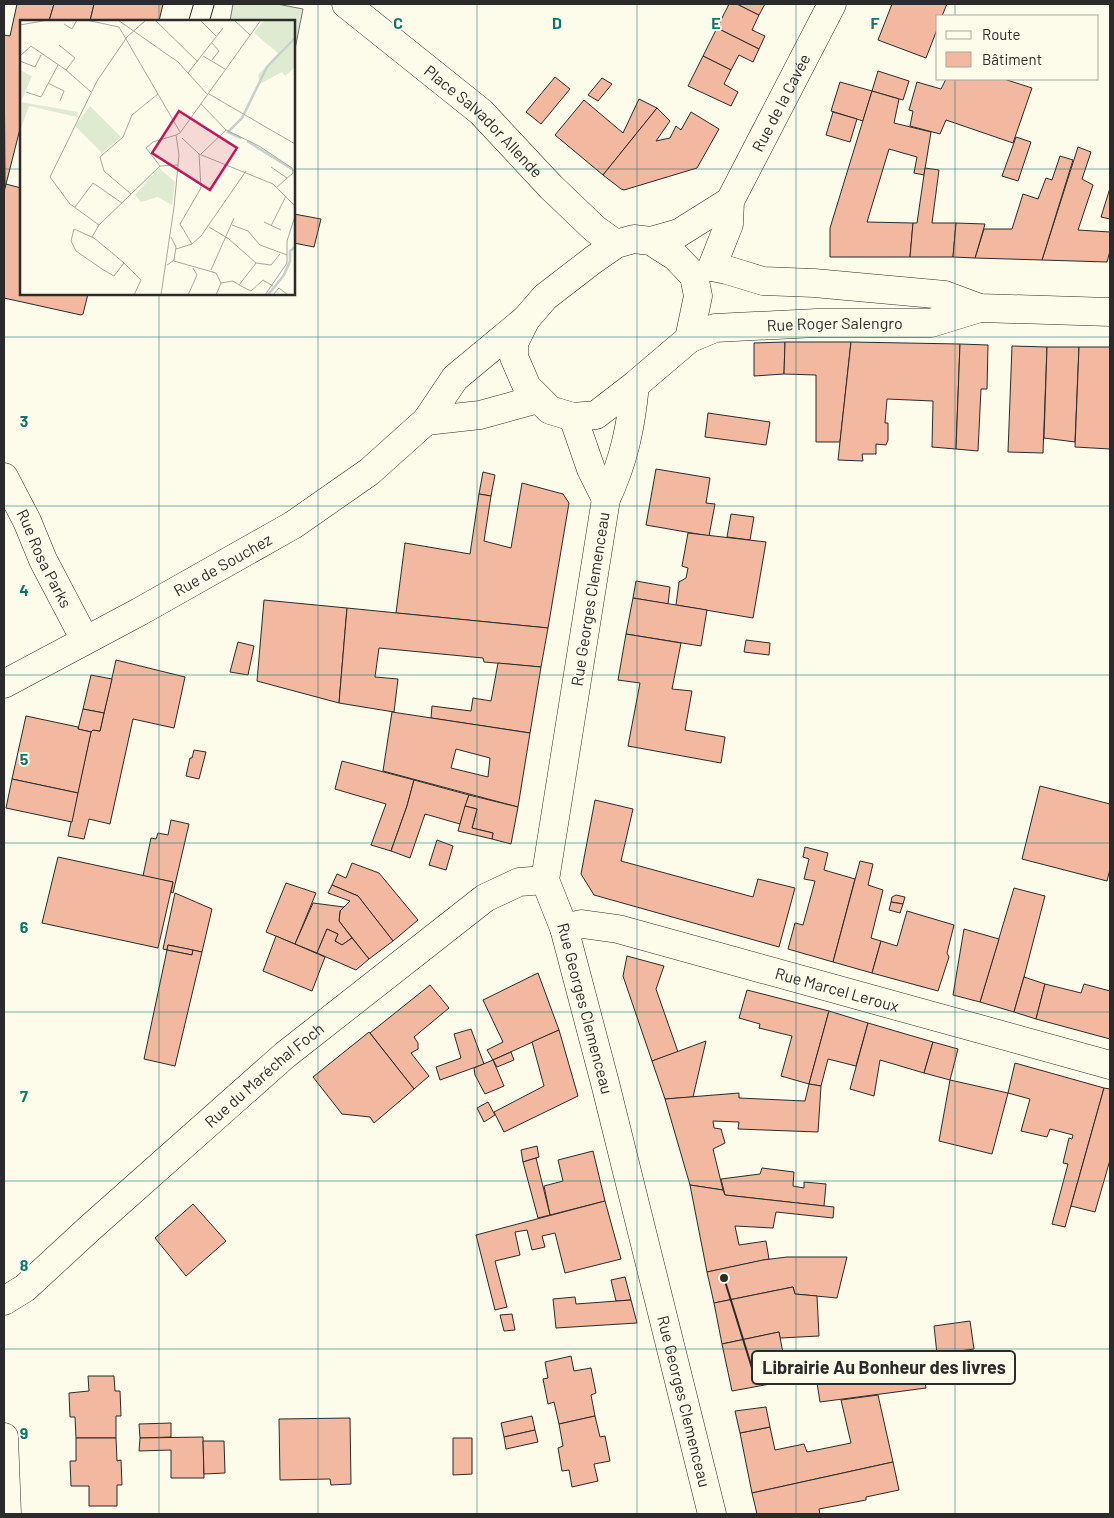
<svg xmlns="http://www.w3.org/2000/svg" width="1114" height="1518" font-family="Barlow,sans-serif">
  <rect width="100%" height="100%" fill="#fdfbea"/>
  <polygon fill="#deebd1" stroke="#74746e" points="233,4 277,4 303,9 294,54 294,21 230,21"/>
  <g fill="#f2b8a0" stroke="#2b2b2b" fill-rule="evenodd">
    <polygon points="17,4 54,4 49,21 21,21 21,125 5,188 4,35 10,36"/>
    <polygon points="54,4 94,4 90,21 49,21"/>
    <polygon points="94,4 163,4 159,21 90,21"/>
    <polygon points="729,4 737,4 759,15 752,30 765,36 759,49 717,28"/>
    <polygon points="737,4 765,4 759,15"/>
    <polygon points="892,4 947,4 942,16 938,16 938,27 926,58 878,40"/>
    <polygon points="717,28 759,49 753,62 739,55 731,70 703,56"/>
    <polygon points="703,56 731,70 724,84 738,92 731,106 688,86"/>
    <polygon points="878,71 909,81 903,100 872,91"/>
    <polygon points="555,77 570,89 541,124 526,112"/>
    <polygon points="602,78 612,84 598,101 588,95"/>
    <polygon points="946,79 1004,79 1032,88 1013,143 946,120 940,134 910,126 913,111 909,110 917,82 941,89"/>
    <polygon points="840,82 872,91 863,121 831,111"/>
    <polygon points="872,91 899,99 894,123 931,132 924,175 914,173 917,157 889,149 867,222 913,223 910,257 830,257 830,228"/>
    <polygon points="639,99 657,108 603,175 555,135 584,100 623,133"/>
    <polygon points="657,108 670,121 656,141 670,138 676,126 681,130 691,112 719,129 697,168 624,190 621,189 603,175"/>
    <polygon points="833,112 857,119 850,142 826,135"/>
    <polygon points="1016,137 1031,142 1018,181 1002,176"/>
    <polygon points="1078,147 1091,152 1082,179 1093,185 1078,230 1110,232 1110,251 1107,262 1042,260"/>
    <polygon points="1060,156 1073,160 1042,260 975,258 984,229 1012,229 1023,194 1038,199 1046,178 1052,180"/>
    <polygon points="925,168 939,170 932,223 956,223 953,257 910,257 913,223 917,223"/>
    <polygon points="6,184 21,188 21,294 88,294 83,314 81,315 4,298 4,192"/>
    <polygon points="1110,188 1110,219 1101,217"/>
    <polygon points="294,214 321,219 314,247 294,243"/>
    <polygon points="956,223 985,224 975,258 953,257"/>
    <polygon points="785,342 784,374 754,376 754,343"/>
    <polygon points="785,342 851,342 840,442 816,442 816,375 784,374"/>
    <polygon points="851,342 960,344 956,449 932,447 933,401 887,399 885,423 888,423 888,440 886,445 876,444 876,454 862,454 863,461 838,460"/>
    <polygon points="960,344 988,345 987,389 981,389 978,451 956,449"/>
    <polygon points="1012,346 1047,347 1043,453 1008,452"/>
    <polygon points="1047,347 1079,347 1075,442 1044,438"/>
    <polygon points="1079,347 1110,347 1110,449 1075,447"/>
    <polygon points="708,413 770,422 766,445 705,437"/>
    <polygon points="656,469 710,478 706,503 715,504 709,536 646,525"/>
    <polygon points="483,472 495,475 491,496 479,494"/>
    <polygon points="522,483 563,494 569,503 548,628 396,613 405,543 470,554 479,494 491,496 484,541 511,548"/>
    <polygon points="731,514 754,517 750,540 727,537"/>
    <polygon points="688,533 766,542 753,618 676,605 679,582 686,578 688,568 682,566"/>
    <polygon points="636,581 670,587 668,604 633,598"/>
    <polygon points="633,598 707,610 701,646 626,634"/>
    <polygon points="264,600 347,608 339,703 257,681"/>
    <polygon points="347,608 548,628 541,667 484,662 483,658 379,648 375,677 398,679 394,712 339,703"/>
    <polygon points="626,634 681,643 672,689 692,691 685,730 725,737 721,763 628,746 640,683 618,680"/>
    <polygon points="746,640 770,643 769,655 744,652"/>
    <polygon points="238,642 254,646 248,675 230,672"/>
    <polygon points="116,660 185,677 174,728 133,719 110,824 89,819 84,839 68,836 91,732 93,730 100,731"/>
    <polygon points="498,663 541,667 530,733 431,718 432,706 471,711 473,698 491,701"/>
    <polygon points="91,675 112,679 104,713 83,709"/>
    <polygon points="83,709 104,713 100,731 93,730 91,732 78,729"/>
    <path d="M392,712l138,21 -12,74 -135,-36zM456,749l34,9 -2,19 -37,-9z"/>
    <polygon points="26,716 78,727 78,729 91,732 78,793 12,779"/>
    <polygon points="194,750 206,752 199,779 186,776 190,758 192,758"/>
    <polygon points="342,761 414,780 407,806 391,851 371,845 386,804 335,789"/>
    <polygon points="12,779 78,793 72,822 6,808"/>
    <polygon points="414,780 469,795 460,824 425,814 410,858 391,851 407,806"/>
    <polygon points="1040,786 1110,804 1110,869 1107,881 1022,859"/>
    <polygon points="469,795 518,807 511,844 492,839 493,833 472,828 477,809 465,806"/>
    <polygon points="595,800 633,809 621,861 753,897 758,879 795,888 779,947 594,895 581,874"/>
    <polygon points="465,806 477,809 472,828 493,833 492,839 458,831"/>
    <polygon points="171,820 189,824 173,893 171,892 173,882 143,876 151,838 156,839 158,833 168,835"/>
    <polygon points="437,840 453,846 446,870 429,865"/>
    <polygon points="805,847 828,853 824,870 855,879 833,962 788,949 795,923 803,925 815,881 804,879 809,859 803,857"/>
    <polygon points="58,857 173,882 158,948 42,923"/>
    <polygon points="860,861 873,864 868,885 883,890 871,938 881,941 872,973 833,962"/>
    <polygon points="352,863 379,873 418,920 393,941 358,896 332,885 337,874 346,878"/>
    <polygon points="286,883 316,893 295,944 266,932"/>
    <polygon points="332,885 358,896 393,941 369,959 339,921 340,911 350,901 328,893"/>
    <polygon points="1014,888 1045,896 1024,977 1014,1012 980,1002"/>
    <polygon points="175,893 212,909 202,952 168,945 167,950 163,949"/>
    <polygon points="896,895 905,897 903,904 891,902 892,897"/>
    <polygon points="891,902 903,904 900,913 889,910"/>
    <polygon points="313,903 344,907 340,911 339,921 352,938 342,945 335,941 338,934 327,929 317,953 295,944"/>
    <polygon points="907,911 954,925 947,953 949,957 938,991 872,973 881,941 897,946"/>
    <polygon points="327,929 338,934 335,941 342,945 352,938 369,959 356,970 317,953"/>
    <polygon points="964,929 999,939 980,1002 953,995"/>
    <polygon points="276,936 325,957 312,991 263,971"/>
    <polygon points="168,945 193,950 192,955 167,950"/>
    <polygon points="167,950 192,955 193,950 202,952 175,1066 144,1059"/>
    <polygon points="627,956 664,966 656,989 678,1052 652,1061 623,976"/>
    <polygon points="538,973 559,1030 493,1060 487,1050 503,1042 483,1000"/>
    <polygon points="1024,977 1045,984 1036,1019 1014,1012"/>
    <polygon points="1045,984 1081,993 1084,984 1110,991 1110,1039 1036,1019"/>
    <polygon points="430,985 449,1008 414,1037 418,1043 418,1049 411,1053 429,1076 414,1089 370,1033"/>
    <polygon points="747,990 829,1011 809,1084 781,1076 792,1036 759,1028 760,1024 739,1018"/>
    <polygon points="829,1011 868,1023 856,1066 828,1059 821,1086 809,1084"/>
    <polygon points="868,1023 933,1042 924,1073 880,1060 874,1096 850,1089"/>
    <polygon points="471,1029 484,1064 440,1080 436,1067 461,1058 454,1034"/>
    <polygon points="559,1030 578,1096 504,1132 494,1112 544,1086 532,1042"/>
    <polygon points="369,1032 414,1089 374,1123 370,1117 342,1114 313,1077"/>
    <polygon points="706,1041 693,1097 665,1099 652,1061"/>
    <polygon points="933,1042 958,1049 950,1080 924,1073"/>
    <polygon points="511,1052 514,1060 497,1067 493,1060"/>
    <polygon points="493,1060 504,1086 485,1094 475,1075 474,1068"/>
    <polygon points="1015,1063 1104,1088 1065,1227 1052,1224 1068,1164 1063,1163 1069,1138 1072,1139 1073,1135 1050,1129 1047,1137 1021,1131 1030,1099 1008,1093"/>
    <polygon points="950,1080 1008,1093 992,1154 939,1141"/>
    <polygon points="809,1084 821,1086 818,1132 738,1129 739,1122 713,1121 714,1128 721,1129 725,1143 713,1149 723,1190 690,1185 665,1099 739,1093 739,1098 805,1101"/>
    <polygon points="1104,1088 1110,1089 1110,1160 1095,1212 1071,1206"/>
    <polygon points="488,1102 495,1115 484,1122 477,1108"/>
    <polygon points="537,1146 539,1157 523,1162 521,1150"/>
    <polygon points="593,1151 605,1201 550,1215 544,1186 563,1181 558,1160"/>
    <polygon points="536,1158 550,1215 538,1218 523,1162"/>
    <polygon points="762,1168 794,1172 793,1186 804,1188 804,1182 826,1184 824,1206 725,1195 721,1179 760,1174"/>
    <polygon points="690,1185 723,1190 725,1195 834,1207 833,1218 776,1212 773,1228 735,1226 739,1245 766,1241 769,1259 707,1272"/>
    <polygon points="605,1201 621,1259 565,1273 555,1233 542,1236 545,1247 532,1250 527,1230 515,1232 520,1255 495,1261 507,1307 495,1310 476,1235"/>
    <polygon points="193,1204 226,1241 186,1276 155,1238"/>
    <polygon points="787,1257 847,1257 837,1298 795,1294 793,1287 714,1303 707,1272 763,1260"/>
    <polygon points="625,1277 631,1300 616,1301 611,1280"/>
    <polygon points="793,1287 795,1294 817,1296 819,1336 780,1338 779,1332 722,1344 714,1303"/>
    <polygon points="575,1297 576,1304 631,1300 637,1323 556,1328 553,1299"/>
    <polygon points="512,1314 515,1330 504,1331 500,1315"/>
    <polygon points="970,1321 974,1349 937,1354 934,1326"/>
    <polygon points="779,1332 787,1374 781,1382 732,1391 722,1344"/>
    <polygon points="571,1356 574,1371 591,1368 596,1393 591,1395 595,1416 559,1424 554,1402 548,1404 543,1379 548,1378 545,1362"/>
    <polygon points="921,1357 926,1388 820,1402 817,1383 841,1382 839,1370"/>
    <polygon points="88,1376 114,1376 115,1391 120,1391 121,1416 116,1416 116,1438 76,1438 75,1417 70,1417 69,1393 89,1391"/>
    <polygon points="878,1395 893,1462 752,1493 740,1433 770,1427 775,1450 804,1444 807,1452 851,1443 841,1400"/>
    <polygon points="766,1407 770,1427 740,1433 735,1411"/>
    <polygon points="532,1416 535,1430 504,1437 501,1423"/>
    <polygon points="595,1416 600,1437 605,1436 610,1461 594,1464 598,1481 572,1487 569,1470 562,1471 558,1448 563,1446 559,1424"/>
    <polygon points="350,1418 351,1484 331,1485 330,1479 280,1480 279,1419"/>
    <polygon points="171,1423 171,1437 140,1438 139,1424"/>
    <polygon points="535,1430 538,1442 506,1449 504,1437"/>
    <polygon points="203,1437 204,1478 171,1478 171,1450 139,1451 140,1438"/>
    <polygon points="76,1438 116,1438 117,1461 121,1460 122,1485 117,1485 117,1506 89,1506 89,1486 71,1486 70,1461 76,1461"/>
    <polygon points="453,1438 472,1438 472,1474 453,1475"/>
    <polygon points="203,1441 224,1441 225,1473 204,1474"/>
    <polygon points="893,1462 899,1490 866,1497 866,1500 819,1509 820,1514 757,1514 752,1493"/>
  </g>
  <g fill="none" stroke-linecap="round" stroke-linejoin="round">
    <defs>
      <polyline id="lane" points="199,21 204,4"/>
      <g id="street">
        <path id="s1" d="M346,4l135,108 70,75 44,42 21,15"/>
        <path id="s2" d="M4,477l23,44 16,39 42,80"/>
        <path id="s3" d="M564,928l18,-4 36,5 492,136"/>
        <path id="s4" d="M4,1301l21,-13 65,-60 195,-173 200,-157 34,-16 26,-2"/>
        <polyline points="4,1437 7,1514"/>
      </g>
      <g id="secondary">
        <polygon points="634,239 651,241 676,257 694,276 698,296 689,339 635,385 596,415 573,417 550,410 527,387 514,357 514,343 526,319 545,297 593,260 616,244"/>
        <polyline points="651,241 679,233 730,201"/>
        <polyline points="712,267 727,270 763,281 814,283 945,295 980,308 1110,312"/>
        <path id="s5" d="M712,267l17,-43 1,-23 102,-197"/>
        <path id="s6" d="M689,339l26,-11 102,-5h114l49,-15"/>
        <path id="s7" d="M635,385c-4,41 -11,76 -29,114l-61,381 19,48 41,155 107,431"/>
        <polyline points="573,417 591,469 606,499"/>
        <polyline points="426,421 480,415 538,399"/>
        <path id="s8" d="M4,684l135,-72 154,-87 76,-53 57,-51 29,-43 71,-59"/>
      </g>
    </defs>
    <use href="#lane" stroke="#2b2b2b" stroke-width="21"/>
    <use href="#street" stroke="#2b2b2b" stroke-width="29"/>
    <use href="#secondary" stroke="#2b2b2b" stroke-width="29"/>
    <use href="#lane" stroke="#fdfbea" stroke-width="19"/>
    <use href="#street" stroke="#fdfbea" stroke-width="28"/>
    <use href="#secondary" stroke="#fdfbea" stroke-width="28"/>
  </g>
  <path fill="none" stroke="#0f766e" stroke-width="1" stroke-opacity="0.55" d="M159,4v17M318,4v1510M477,4v1510M637,4v1510M796,4v1510M955,4v12M955,79v1435M4,169h17M294,169h816M159,294v1220M4,337h1106M4,506h1106M4,675h1106M4,843h1106M4,1012h1106M4,1181h1106M4,1349h1106"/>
  <g text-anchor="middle" stroke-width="4" stroke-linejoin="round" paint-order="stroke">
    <g font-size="16" fill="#2b2b2b" stroke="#fdfbea">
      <text dy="6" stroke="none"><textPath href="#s5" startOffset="180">Rue de la Cavée</textPath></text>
      <text dy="6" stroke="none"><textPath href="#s1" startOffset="181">Place Salvador Allende</textPath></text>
      <text dy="6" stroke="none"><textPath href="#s6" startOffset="148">Rue Roger Salengro</textPath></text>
      <text dy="6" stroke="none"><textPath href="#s2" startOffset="91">Rue Rosa Parks</textPath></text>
      <text dy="6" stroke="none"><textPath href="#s8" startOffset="249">Rue de Souchez</textPath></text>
      <text transform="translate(590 599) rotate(-81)" y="6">Rue Georges Clemenceau</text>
      <text dy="6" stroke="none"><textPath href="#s3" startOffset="282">Rue Marcel Leroux</textPath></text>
      <text dy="6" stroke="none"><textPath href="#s7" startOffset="639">Rue Georges Clemenceau</textPath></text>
      <text dy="6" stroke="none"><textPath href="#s4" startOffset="345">Rue du Maréchal Foch</textPath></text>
      <text dy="6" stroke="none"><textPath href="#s7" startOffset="1044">Rue Georges Clemenceau</textPath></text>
    </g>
  </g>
  <g transform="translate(20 20)">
    <rect width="275" height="275" fill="#fdfbea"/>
    <path d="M244,0h31v47l-10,9 -3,-4 -22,12 -2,-9 20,-22 -24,-20zM0,50l12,6 -11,26 57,10 -1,5 -48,-11 -9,25zM70,86l31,31 -19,16 -27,-27zM139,148l16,14 -3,23 -14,-8 -17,5 -6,-7z" fill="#deebd1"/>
    <path fill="none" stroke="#c7d0d0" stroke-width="2.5" d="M221,118l-13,-6 14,-14 25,-51 28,-29M227,121l48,30M248,275l16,-20 6,-14v-10l5,-4"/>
    <path fill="none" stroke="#a9a89e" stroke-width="1" d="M66,0l33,7M98,0l60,42 30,33M135,0l43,42M180,0l16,16M214,0l16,15M44,4l8,5 5,-9M0,5l28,-5M99,7l61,105M191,22l8,9 -7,9M39,25l16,13 -9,12M0,36l11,-10 35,24 25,22M183,36l22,13M0,41l15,6 6,-12M168,53l35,-45M28,63l16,8 -4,10M6,72l15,5 17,-32M189,74l86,50M181,84l25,26M206,110l33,16 33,22 1,5 -16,14M160,113l81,-113M162,118l17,16 74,30 22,22M181,134l25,-24M140,146l-14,-18 7,-6 23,-7M251,147l16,11M111,174l-27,-23 -4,-14 23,-20 9,-22 26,-21M55,187l18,-24 29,20M244,202l17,8M79,205l-29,-21 -20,-27 47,-96 30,-44 19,-17M212,205l16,6 12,14 27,10M251,206l15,-30M189,207l20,12 27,24 15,2 9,-11M72,217l7,-12 61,-59 18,-1M172,224l-12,-20 21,-36 -2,-34M156,229l16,-5 9,-8 45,-65M154,241l42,12 5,10 -5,12M104,243l-10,13 -12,-7 -26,-18 -5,-10 3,-12 20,9 17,14 13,11 17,17 -7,15M147,245l7,-5 2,-13 -5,-10M191,250l23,-52M201,263l12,-2 6,4 17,-22M219,265l12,6 12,-11 10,6M141,275l13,-88 5,-52 -3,-20 4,-2M168,275l9,-20 -4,-7M245,275l22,-32v-22l8,-25M253,275l6,-7 9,7"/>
    <path fill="#c2185b" fill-opacity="0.15" stroke="#c2185b" stroke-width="2.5" d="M159,91l58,37 -27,42 -58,-37z"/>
    <rect width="275" height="275" fill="none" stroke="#2b2b2b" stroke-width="2.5"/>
  </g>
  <g font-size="16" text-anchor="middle" font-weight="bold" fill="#0f766e" stroke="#fdfbea" stroke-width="4" stroke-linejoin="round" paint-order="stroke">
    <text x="398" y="29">C</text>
    <text x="557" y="29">D</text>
    <text x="716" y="29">E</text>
    <text x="875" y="29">F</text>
    <text x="24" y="427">3</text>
    <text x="24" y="596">4</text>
    <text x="24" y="765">5</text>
    <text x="24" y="933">6</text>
    <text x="24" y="1102">7</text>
    <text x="24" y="1271">8</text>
    <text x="24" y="1439">9</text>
  </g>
  <path fill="none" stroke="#2b2b2b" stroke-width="2" d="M724 1278L752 1368"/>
  <circle fill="#2b2b2b" stroke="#fdfbea" stroke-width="2" cx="724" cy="1278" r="5"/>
  <rect fill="#fdfbea" stroke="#2b2b2b" stroke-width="2" x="752" y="1351" width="263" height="33" rx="5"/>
  <g font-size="18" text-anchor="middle" font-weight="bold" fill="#2b2b2b">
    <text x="884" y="1374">Librairie Au Bonheur des livres</text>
  </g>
  <rect width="1114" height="1518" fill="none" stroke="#2b2b2b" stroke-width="10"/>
  <rect x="936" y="15" width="162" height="65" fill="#fdfbea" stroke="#a9a89e"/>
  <rect x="946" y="31" width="25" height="8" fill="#fdfbea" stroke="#a9a89e"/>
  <text x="982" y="40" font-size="15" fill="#2b2b2b">Route</text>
  <rect x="946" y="52" width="25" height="15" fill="#f2b8a0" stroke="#a9a89e"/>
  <text x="982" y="65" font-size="15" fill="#2b2b2b">Bâtiment</text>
</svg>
